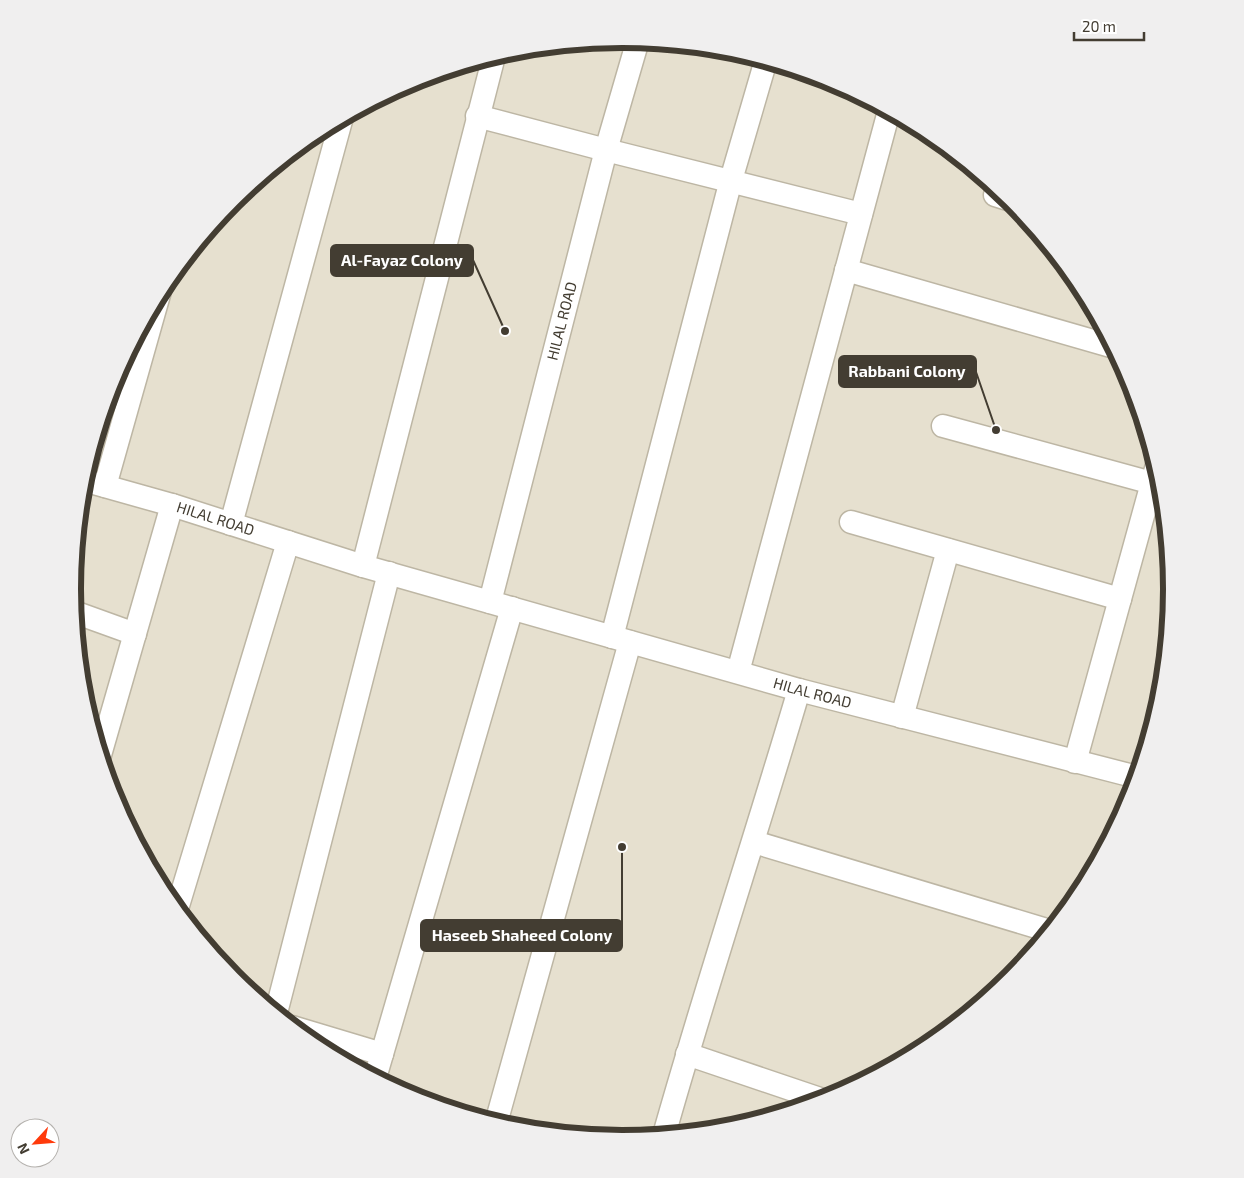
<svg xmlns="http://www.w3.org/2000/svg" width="1244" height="1178" font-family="'Exo 2',sans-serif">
  <rect width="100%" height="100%" fill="#f2eee1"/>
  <circle fill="#e6e0cf" cx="622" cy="589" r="548"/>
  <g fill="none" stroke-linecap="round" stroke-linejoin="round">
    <defs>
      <g id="street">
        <polyline points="477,116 606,150 861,214"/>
        <polyline points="995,195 1011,200"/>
        <polyline points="846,270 1114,347"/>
        <polyline points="943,426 1152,483"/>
        <path id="s1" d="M83,480l89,25 191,61 436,124 338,87"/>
        <polyline points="105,486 160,291"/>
        <polyline points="851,522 1120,599"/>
        <polyline points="231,524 342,117"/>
        <polyline points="363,566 494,56"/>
        <path id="s2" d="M490,602l116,-452 32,-110"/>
        <polyline points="74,612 135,634"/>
        <polyline points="612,637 731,180 766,60"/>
        <polyline points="738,672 889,111"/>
        <polyline points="902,717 948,550"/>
        <polyline points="100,755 172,505"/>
        <polyline points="1075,762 1157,465"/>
        <polyline points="754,842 1050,931"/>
        <polyline points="177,909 288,542"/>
        <polyline points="276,1013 389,573"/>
        <polyline points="292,1027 382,1054"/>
        <polyline points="687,1054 823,1100"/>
        <polyline points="375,1078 512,608"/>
        <polyline points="496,1123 630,642"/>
        <path d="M664,1135c42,-149 91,-296 135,-445"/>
      </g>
    </defs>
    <use href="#street" stroke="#bdb6a4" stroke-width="25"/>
    <use href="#street" stroke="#fff" stroke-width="22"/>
  </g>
  <g text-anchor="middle" stroke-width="4.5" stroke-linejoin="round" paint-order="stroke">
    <g font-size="15" fill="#433d32" stroke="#fff">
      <text dy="5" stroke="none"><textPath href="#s2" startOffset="290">HILAL ROAD</textPath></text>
      <text dy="5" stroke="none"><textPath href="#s1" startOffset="138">HILAL ROAD</textPath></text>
      <text dy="5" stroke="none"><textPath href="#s1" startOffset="760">HILAL ROAD</textPath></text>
    </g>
  </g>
  <path d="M0 0H1244V1178H0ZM81 589a541 541 0 1 1 1082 0a541 541 0 1 1-1082 0Z" fill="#f0efef" fill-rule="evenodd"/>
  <path fill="none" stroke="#433d32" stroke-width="6" d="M81 589a541 541 0 1 1 1082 0a541 541 0 1 1-1082 0Z"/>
  <path fill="none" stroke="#433d32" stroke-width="2" d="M505 331L473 260M996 430L976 372M622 847L622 935"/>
  <g fill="#433d32" stroke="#fff" stroke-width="2">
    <circle cx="505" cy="331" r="5"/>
    <circle cx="996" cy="430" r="5"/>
    <circle cx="622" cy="847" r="5"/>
  </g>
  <g fill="#433d32" stroke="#433d32" stroke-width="2">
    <rect x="331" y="245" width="142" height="31" rx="5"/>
    <rect x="839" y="356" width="137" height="31" rx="5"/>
    <rect x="421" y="920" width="201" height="31" rx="5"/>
  </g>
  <g font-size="16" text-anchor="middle" font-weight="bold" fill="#fff">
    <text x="402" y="266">Al-Fayaz Colony</text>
    <text x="907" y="377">Rabbani Colony</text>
    <text x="522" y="941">Haseeb Shaheed Colony</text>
  </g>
  <g transform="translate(35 1143) rotate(244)"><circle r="24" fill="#ffffff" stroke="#b4b1ad"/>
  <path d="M0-4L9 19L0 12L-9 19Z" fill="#ff3a0b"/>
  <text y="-8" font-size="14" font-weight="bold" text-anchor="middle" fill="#433d32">N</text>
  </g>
  <path d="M1074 32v8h70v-8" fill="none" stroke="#433d32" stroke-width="2.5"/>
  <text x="1082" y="32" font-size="15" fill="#433d32" stroke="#ffffff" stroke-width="4" paint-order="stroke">20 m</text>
</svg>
